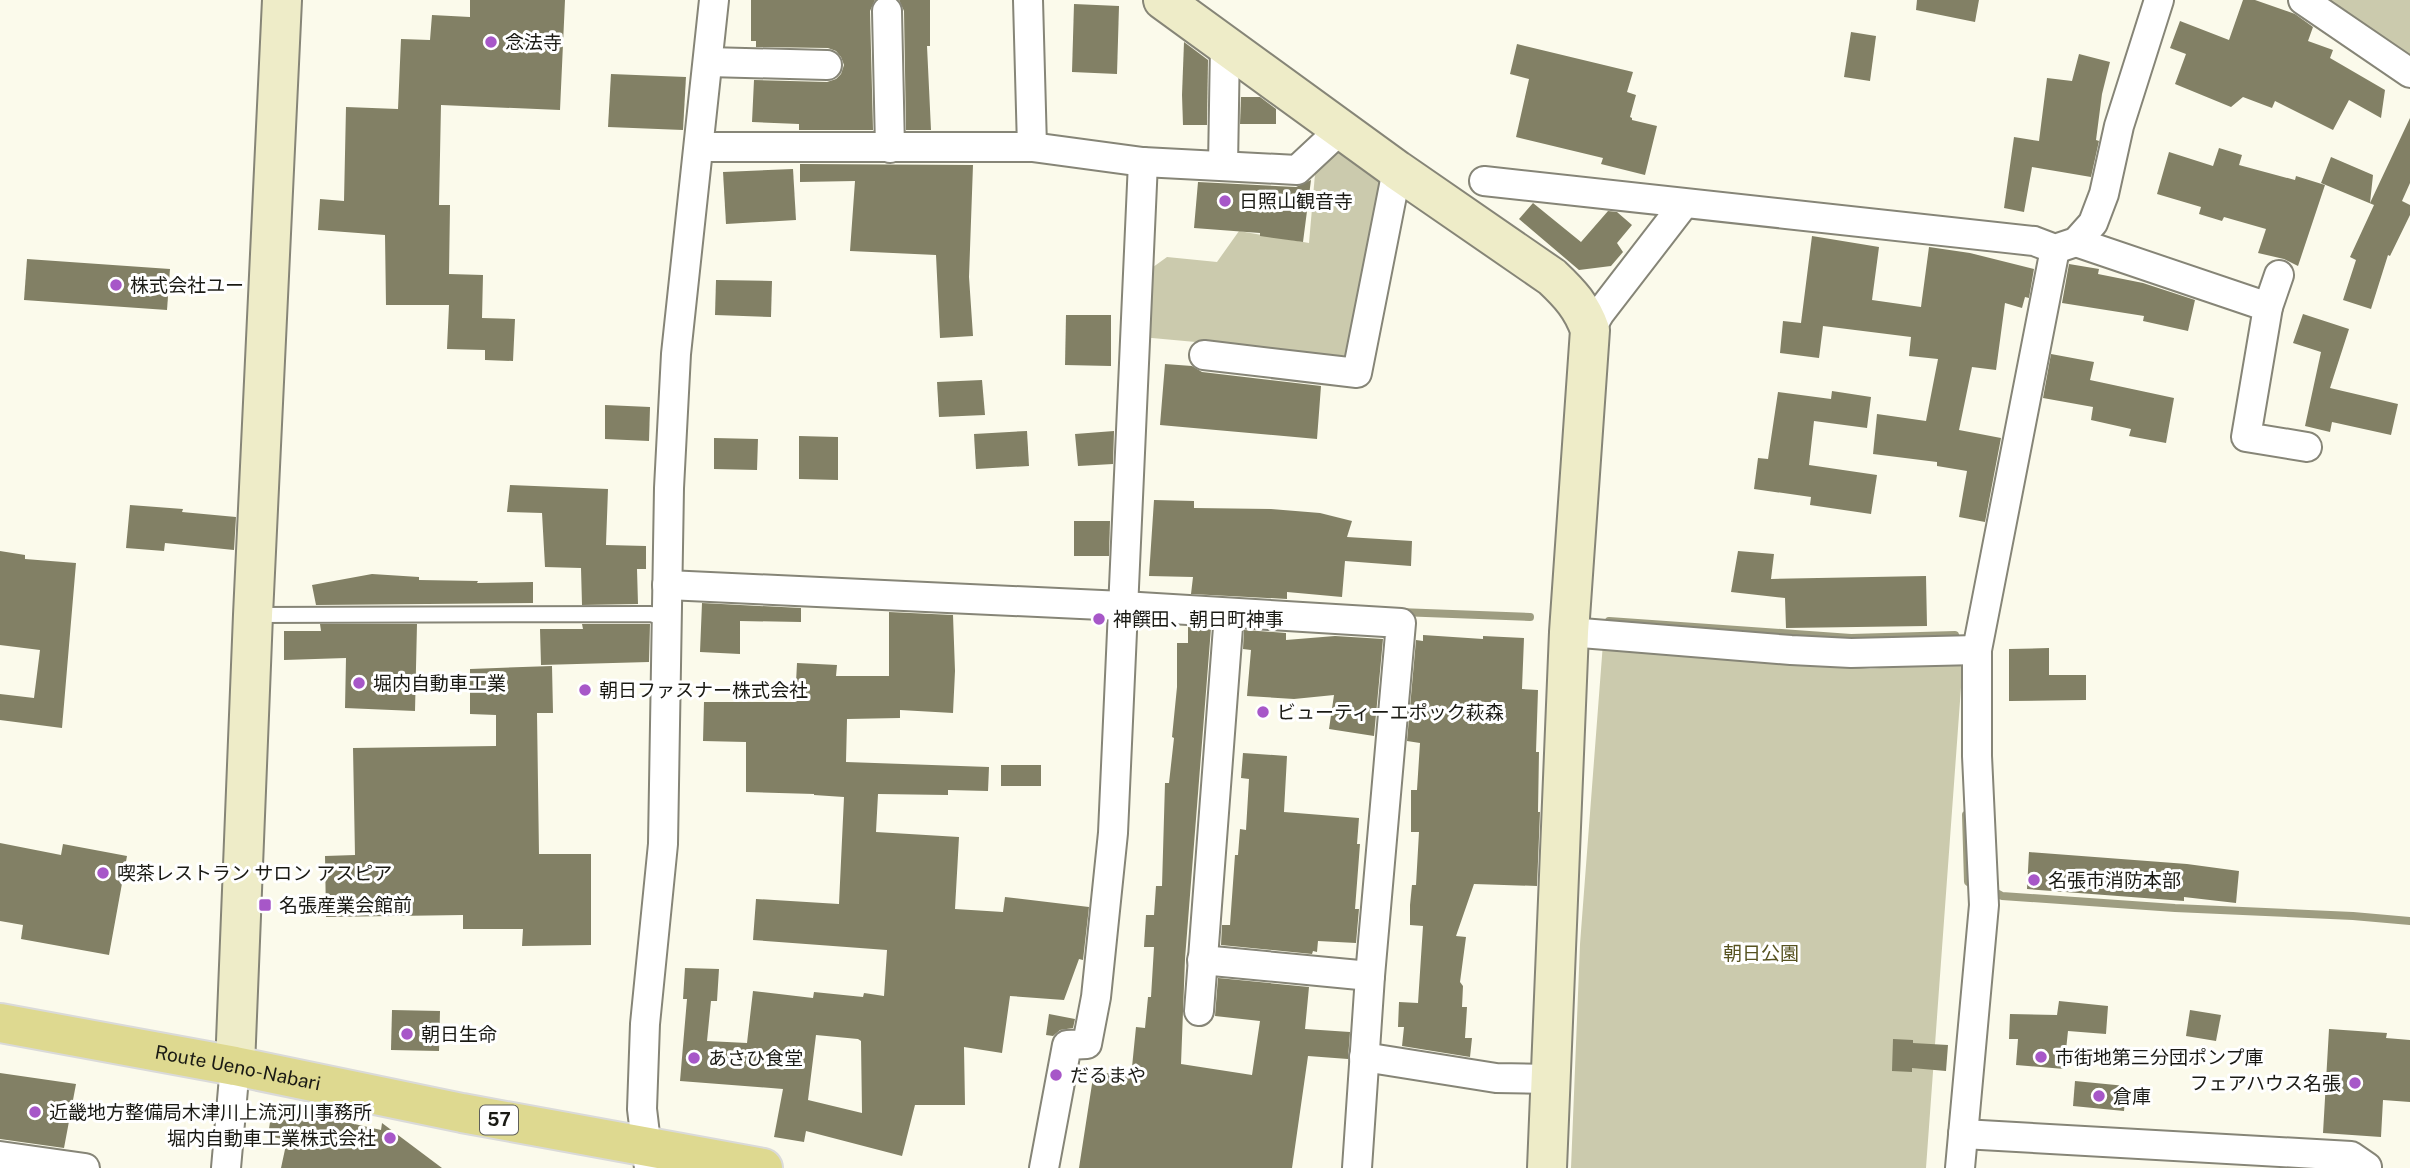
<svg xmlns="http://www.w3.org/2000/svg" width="2410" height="1168" font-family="'Public Sans','Noto Sans JP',sans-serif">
  <rect width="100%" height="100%" fill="#fbfaeb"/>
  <g fill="#cbcaad">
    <polygon points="2322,0 2410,0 2410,58"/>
    <polygon points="1348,140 1388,173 1347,356 1141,337 1149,270 1167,257 1217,262 1239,231 1309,243 1315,174"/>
    <polygon points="1603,643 1870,669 1963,660 1926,1168 1571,1168 1580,944"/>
  </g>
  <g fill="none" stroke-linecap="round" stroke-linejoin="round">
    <g stroke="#9e9d81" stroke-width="8">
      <polyline points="1399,612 1530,617"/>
      <polyline points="1609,621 1851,638 1955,635 1958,645"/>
      <polyline points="1966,815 1968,882 1978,886"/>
      <polyline points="1991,890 2002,896 2175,908 2353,916 2410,921"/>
    </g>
  </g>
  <g fill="#828065" fill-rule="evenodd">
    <polygon points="470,0 565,0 560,110 441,105 439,205 450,205 449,274 483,275 482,318 515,319 513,361 485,360 485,350 447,349 449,305 386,305 385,235 318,230 320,199 344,201 346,107 398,109 401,39 430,40 432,15 470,17"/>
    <polygon points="751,0 875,0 870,11 873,130 799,130 799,124 752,122 754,80 827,82 836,79 841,74 844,65 841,57 836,51 828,48 756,47 756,41 751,41"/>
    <polygon points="899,0 930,0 930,46 927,46 931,130 906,130 904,11"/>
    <polygon points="1917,0 1979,0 1975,22 1916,10"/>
    <polygon points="2243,0 2255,0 2295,14 2313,27 2308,41 2333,50 2330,58 2385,90 2381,118 2349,100 2333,130 2275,101 2272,108 2243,97 2231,107 2175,84 2186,54 2170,48 2180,21 2229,40"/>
    <polygon points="1074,4 1119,6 1117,74 1072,72"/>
    <polygon points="1851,32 1876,36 1870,81 1844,77"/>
    <polygon points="1184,42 1208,60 1207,125 1183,125 1182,95"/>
    <polygon points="1517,44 1633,72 1627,92 1636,95 1630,117 1632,118 1632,120 1657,126 1645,175 1601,164 1603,158 1516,137 1529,79 1510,74"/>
    <polygon points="2079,54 2110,62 2102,94 2096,140 2099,141 2091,177 2032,167 2024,212 2004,208 2014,137 2039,141 2047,78 2072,81"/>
    <polygon points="611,74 686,77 683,130 608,127"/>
    <polygon points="1241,97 1260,97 1276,109 1276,124 1240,124"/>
    <polygon points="2410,118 2410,183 2402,201 2410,205 2410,215 2390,256 2388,255 2371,309 2343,300 2356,260 2350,257 2374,205 2321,183 2331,157 2373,175 2370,203"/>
    <polygon points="2219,148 2242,155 2239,165 2295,180 2296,176 2325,185 2298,266 2284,259 2258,253 2266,229 2224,217 2222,221 2199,214 2201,207 2157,194 2169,152 2213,166"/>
    <polygon points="800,164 973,165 969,277 973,336 940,338 936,255 850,251 855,181 800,182"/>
    <polygon points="793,169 796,220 726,224 723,172"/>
    <polygon points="1311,180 1303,242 1260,236 1260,233 1194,228 1198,182 1296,187"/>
    <polygon points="1533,203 1581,242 1608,211 1617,212 1632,225 1617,243 1623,252 1611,266 1579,270 1519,219"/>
    <polygon points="1812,236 1879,247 1872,300 1921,307 1929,247 1970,253 2034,269 2029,298 2025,297 2022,308 2005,303 1996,370 1972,367 1959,430 2001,438 1985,522 1959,517 1967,471 1937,466 1937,462 1873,454 1877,414 1926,421 1938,359 1909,356 1911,337 1823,326 1819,358 1780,353 1783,321 1801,323"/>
    <polygon points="27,259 170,269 167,310 24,300"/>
    <polygon points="2069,264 2099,269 2098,274 2143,283 2195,300 2188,331 2143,321 2144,316 2062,303"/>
    <polygon points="716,280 772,281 771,317 715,315"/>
    <polygon points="2303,314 2349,329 2330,388 2398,404 2391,435 2332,422 2330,432 2305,426 2321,352 2293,343"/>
    <polygon points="1066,315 1111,315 1111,366 1065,365"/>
    <polygon points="2051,354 2094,362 2090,380 2174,398 2166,443 2129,436 2131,429 2091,420 2093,407 2043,398"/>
    <polygon points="1165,364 1192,366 1202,372 1321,386 1317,439 1160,425"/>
    <polygon points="982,380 985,415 939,417 937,382"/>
    <polygon points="1832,391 1871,397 1867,428 1814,421 1809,465 1877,475 1871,514 1810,505 1811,497 1754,489 1758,458 1768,459 1778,392 1831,399"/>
    <polygon points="605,405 650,407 649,441 605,439"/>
    <polygon points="1027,431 1029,466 976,469 974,434"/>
    <polygon points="1114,431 1113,464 1078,466 1075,434"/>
    <polygon points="799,436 838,437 838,480 799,479"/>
    <polygon points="714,438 758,439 757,470 714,469"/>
    <polygon points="510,485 608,489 606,545 646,546 646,569 637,569 638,604 582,605 581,568 545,567 542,513 507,512"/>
    <polygon points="1154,500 1194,501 1194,508 1271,509 1320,513 1352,521 1347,537 1412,541 1411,566 1345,561 1342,597 1287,592 1287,599 1191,594 1193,577 1149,576"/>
    <polygon points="130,505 183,509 182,512 236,517 234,550 165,543 164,551 126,548"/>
    <polygon points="1074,521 1110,521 1109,556 1074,556"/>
    <polygon points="0,551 25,555 25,559 76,563 62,728 0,720 0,694 34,698 40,650 0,645"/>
    <polygon points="1738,551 1774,554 1771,579 1926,576 1927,626 1786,628 1785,598 1731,592"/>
    <polygon points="372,574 419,577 419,580 478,581 477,583 533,582 533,603 316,605 312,585"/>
    <polygon points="702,603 801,608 801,622 740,621 740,654 700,652"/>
    <path d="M889,612l64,3 2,56 -2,42 -53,-3v8l-53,1 -1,43 143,5 -1,24 -40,-1v5l-70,-1 -2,38 83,5 -4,72 48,3 2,-15 84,10 -6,53 -4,-1 -15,41 -54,-4 -8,57 -38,-6 1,58h-50l-13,51 -96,-25 -2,11 -30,-5 9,-48 -103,-8 7,-82h-4l2,-31 34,1 -2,32h-6l-4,40 40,2 6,-52 60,7 1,-6 49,5 1,-4 20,3 3,-46 -134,-10 3,-41 83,5 5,-107 -30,-2v-1l-68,-2v-50l-43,-1 1,-39h91l2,-39 40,2 -1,11h53zM816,1035l42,4 3,2 1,72 -54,-13z"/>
    <polygon points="320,624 417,624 415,711 345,708 346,658 284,660 284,631 321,631"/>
    <polygon points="582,624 650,624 649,662 541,665 540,629 583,629"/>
    <polygon points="1188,627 1211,628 1185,959 1181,1064 1252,1075 1260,1021 1215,1016 1218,978 1309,987 1305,1029 1350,1032 1348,1059 1308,1056 1292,1168 1079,1168 1094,1071 1131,1077 1136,1027 1145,1028 1148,997 1151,997 1154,947 1144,947 1146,915 1154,915 1156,886 1162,886 1165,783 1169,783 1174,738 1172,737 1177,687 1177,643 1188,643"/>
    <polygon points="1244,630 1286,633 1286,640 1335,636 1383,639 1374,736 1329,729 1334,695 1294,699 1247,696 1251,650 1243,649"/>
    <polygon points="1423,635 1483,639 1483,636 1524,638 1522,689 1538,690 1536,752 1539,752 1538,812 1540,812 1537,886 1474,884 1456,936 1466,937 1460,982 1463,986 1462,1007 1467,1007 1465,1038 1472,1038 1470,1057 1402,1046 1404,1027 1398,1027 1399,1002 1418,1003 1423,926 1410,925 1410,905 1412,885 1416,885 1419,832 1411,832 1411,790 1417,790 1420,743 1407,741 1416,640 1423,641"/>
    <polygon points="2049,648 2049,675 2086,675 2086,700 2009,701 2009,649"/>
    <polygon points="552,666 553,713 537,713 539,854 591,854 591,945 522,946 523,929 463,929 463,915 326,917 325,856 355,855 353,748 496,746 496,715 470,714 470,669"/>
    <polygon points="1243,753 1287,756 1284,812 1359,818 1357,844 1360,844 1355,909 1359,909 1356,943 1318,941 1317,952 1313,951 1312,954 1221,945 1222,925 1230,925 1235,855 1238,855 1240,829 1246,830 1249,779 1241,778"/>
    <rect x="1001" y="765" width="40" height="21"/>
    <polygon points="0,843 61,855 63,844 127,856 109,955 21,939 23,925 0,921"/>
    <polygon points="2029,852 2187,864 2239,871 2236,903 2184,897 2184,901 2027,889"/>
    <polygon points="2059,1001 2108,1006 2106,1034 2068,1031 2064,1069 2016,1065 2018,1039 2009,1039 2010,1014 2057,1015"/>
    <polygon points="392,1010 440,1011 439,1051 391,1050"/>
    <polygon points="2190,1010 2221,1015 2216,1041 2186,1036"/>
    <polygon points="1049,1014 1075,1019 1073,1028 1060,1030 1053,1036 1046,1035"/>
    <polygon points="2329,1029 2387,1033 2386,1038 2410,1040 2410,1102 2383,1100 2381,1137 2323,1133"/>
    <polygon points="1893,1039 1913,1040 1913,1043 1948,1045 1946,1071 1912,1068 1912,1072 1892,1071"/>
    <polygon points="0,1073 76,1084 64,1148 0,1139"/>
    <polygon points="2075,1081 2126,1086 2124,1111 2073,1106"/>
    <polygon points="288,1109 381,1130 382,1123 442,1168 281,1168 287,1140 268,1136 270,1122"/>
  </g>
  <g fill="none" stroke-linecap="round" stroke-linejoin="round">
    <defs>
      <polyline id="lane" points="255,615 651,614 666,619"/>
      <g id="street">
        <polyline points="1028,0 1032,147"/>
        <polyline points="2303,0 2410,73"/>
        <polyline points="887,11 890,148"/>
        <polyline points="708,62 827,65"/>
        <polyline points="700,147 1032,147 1143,162 1297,170 1341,129"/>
        <polyline points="1223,166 1225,45"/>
        <polyline points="1484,181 2034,241 2055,249 2076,242 2093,223 2104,194 2119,126 2159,0"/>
        <polyline points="2076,242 2268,307 2246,437 2307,447"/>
        <polyline points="2268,307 2279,275"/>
        <polyline points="1590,330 1600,313 1684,204"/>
        <polyline points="1204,355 1357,373 1397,170"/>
        <polyline points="667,585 1123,606 1401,623 1370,976 1357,1168"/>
        <polyline points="1569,632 1791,650 1851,653 1977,650"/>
        <polyline points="1202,960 1370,976"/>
        <polyline points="1199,1011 1229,614"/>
        <polyline points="1364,1057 1496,1078 1552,1079"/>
        <polyline points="1963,1134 2351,1156 2367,1167"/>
        <polyline points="0,1156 85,1168"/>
        <polyline points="226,1168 235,1066"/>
        <polyline points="649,1168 642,1109 645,1024 663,844 669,488 676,354 714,0"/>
        <polyline points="1044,1168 1067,1045 1087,1044 1096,997 1113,833 1143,162"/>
        <polyline points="1960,1168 1984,905 1977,756 1977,650 2055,249"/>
      </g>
      <g id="secondary">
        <path d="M1163,0l234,170 155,107c18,17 30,30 38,53l-21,302 -22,536"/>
        <polyline points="235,1066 253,615 282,0"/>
      </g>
      <g id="primary">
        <path id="s1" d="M0,1023l235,43 227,47 301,55"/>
      </g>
    </defs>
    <use href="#lane" stroke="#868577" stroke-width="18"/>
    <use href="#street" stroke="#868577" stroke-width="32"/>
    <use href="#secondary" stroke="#868577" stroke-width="42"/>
    <use href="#primary" stroke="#dadad9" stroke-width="42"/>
    <use href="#lane" stroke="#fff" stroke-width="14"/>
    <use href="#street" stroke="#fff" stroke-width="28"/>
    <use href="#secondary" stroke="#eeecc8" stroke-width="38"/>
    <use href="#primary" stroke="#ded990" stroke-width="38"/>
  </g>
  <g fill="#a757c8" stroke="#fff" stroke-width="2.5">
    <circle cx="491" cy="42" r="7"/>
    <circle cx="1225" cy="201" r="7"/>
    <circle cx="116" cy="285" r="7"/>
    <circle cx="1099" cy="619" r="7"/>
    <circle cx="359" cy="683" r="7"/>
    <circle cx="585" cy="690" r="7"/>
    <circle cx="1263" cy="712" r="7"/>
    <circle cx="103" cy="873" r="7"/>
    <circle cx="2034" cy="880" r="7"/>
    <rect x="258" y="898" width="14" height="14" rx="3.5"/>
    <circle cx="407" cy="1034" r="7"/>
    <circle cx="2041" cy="1057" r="7"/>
    <circle cx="694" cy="1058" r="7"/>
    <circle cx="1056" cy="1075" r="7"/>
    <circle cx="2355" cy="1083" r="7"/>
    <circle cx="2099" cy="1096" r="7"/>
    <circle cx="35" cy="1112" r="7"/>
    <circle cx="390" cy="1138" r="7"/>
  </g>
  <g text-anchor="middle" stroke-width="6" stroke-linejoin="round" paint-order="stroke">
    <rect fill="#fff" stroke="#5f5f5a" stroke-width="2" x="480" y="1105.5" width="38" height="29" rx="5"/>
    <g font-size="18" font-weight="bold" fill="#1a1a14">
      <text x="499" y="1126">57</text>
    </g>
    <g font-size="19" fill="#1a1a14" stroke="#fff" text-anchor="start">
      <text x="505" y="49">念法寺</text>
      <text x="1239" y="208">日照山観音寺</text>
      <text x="130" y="292">株式会社ユー</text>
      <text x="1113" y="626">神饌田、朝日町神事</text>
      <text x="373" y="690">堀内自動車工業</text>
      <text x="599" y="697">朝日ファスナー株式会社</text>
      <text x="1277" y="719">ビューティーエポック萩森</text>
      <text x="117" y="880">喫茶レストラン サロン アスピア</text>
      <text x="2048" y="887">名張市消防本部</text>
      <text x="279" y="912">名張産業会館前</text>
      <text x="421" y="1041">朝日生命</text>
      <text x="2055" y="1064">市街地第三分団ポンプ庫</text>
      <text x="708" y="1065">あさひ食堂</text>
      <text x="1070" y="1082">だるまや</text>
      <text x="2341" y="1090" text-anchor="end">フェアハウス名張</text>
      <text x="2113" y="1103">倉庫</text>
      <text x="49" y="1119">近畿地方整備局木津川上流河川事務所</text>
      <text x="376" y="1145" text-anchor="end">堀内自動車工業株式会社</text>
    </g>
    <g font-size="19" fill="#565220" stroke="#fff">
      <text x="1761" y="960">朝日公園</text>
    </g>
    <g font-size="19" fill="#1a1a14" stroke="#fff">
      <text dy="7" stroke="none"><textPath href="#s1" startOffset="242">Route Ueno-Nabari</textPath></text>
    </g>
  </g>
</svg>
